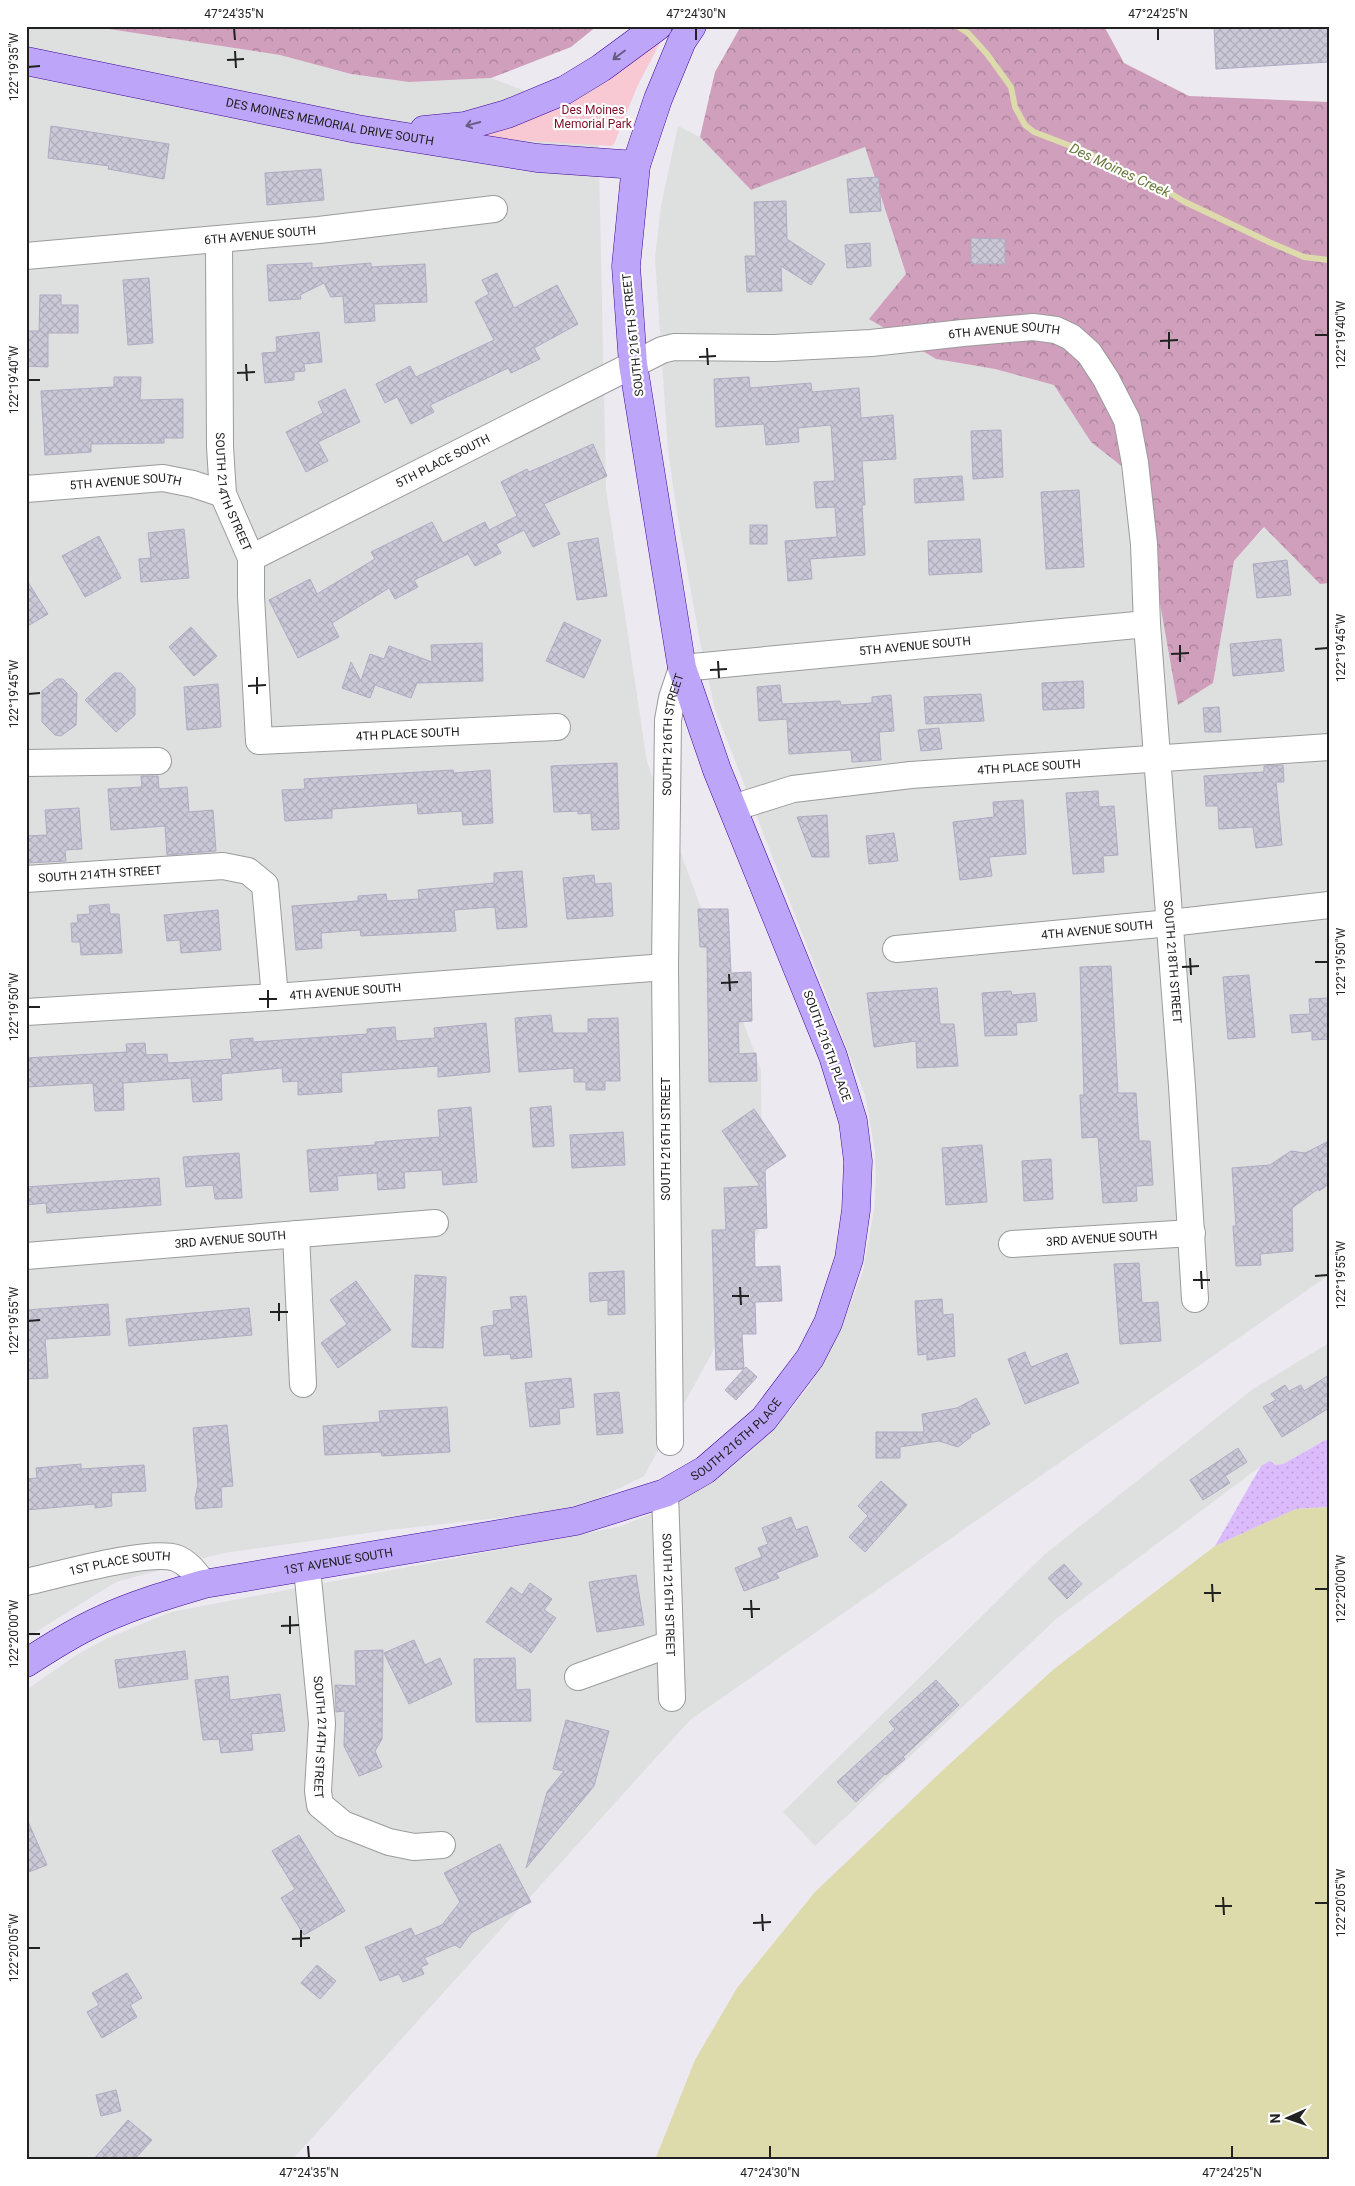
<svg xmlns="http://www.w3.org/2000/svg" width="1355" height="2186" font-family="Roboto,sans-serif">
  <defs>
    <pattern id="forest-crowns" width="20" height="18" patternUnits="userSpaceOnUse" patternTransform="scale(1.25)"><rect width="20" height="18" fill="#cf9fbb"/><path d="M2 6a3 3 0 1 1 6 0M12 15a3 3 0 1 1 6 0" fill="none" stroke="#a88198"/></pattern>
    <pattern id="sand-dots" width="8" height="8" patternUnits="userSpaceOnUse" patternTransform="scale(1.25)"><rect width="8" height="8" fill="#dcbbfc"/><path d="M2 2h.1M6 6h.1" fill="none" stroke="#bca0d8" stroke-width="1.8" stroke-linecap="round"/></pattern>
    <pattern id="building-cross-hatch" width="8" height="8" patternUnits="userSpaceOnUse" patternTransform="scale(1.25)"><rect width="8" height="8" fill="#cbc9d8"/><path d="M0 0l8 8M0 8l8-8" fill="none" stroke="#aeacb9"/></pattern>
  </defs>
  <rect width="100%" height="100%" fill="#ece9f1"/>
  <g fill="#dedfdf">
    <polygon points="26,26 89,26 280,55 351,74 409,82 491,78 598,119 606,489 647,762 761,1070 762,1223 712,1353 644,1476 577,1509 389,1530 223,1553 116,1582 26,1638"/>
    <polygon points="678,126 700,137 751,190 865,147 906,275 869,319 936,359 995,369 1054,385 1091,442 1138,479 1213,683 1234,561 1265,527 1320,583 1329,583 1329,1275 690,1720 292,2160 26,2160 26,1690 78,1654 108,1638 171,1612 619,1527 675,1504 727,1471 751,1451 793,1407 811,1383 841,1329 863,1271 874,1210 876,1179 875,1151 865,1095 715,709 700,642 677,513 668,450 655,258 661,206"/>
    <polygon points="1329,1343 1329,1438 1283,1464 1276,1465 1272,1462 1261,1466 1056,1619 815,1846 783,1812 1045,1554 1253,1389"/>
  </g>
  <g fill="url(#forest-crowns)">
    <polygon points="89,26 597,26 571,47 491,78 409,82 351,74 280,55"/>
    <polygon points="741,26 1104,26 1124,63 1189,96 1329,102 1329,583 1320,584 1264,527 1234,561 1213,683 1178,705 1138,479 1091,442 1054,385 995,369 936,359 869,319 906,274 865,147 751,190 700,137 715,72"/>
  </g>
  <polygon fill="url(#sand-dots)" points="1329,1438 1329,1507 1296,1509 1215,1546 1261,1466 1270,1461 1276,1465 1283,1464"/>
  <polygon fill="#f8c9d3" points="663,37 637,87 614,144 611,146 455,136"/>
  <polygon fill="#e1e1e1" points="1209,1231 1211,1294 1198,1295 1195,1232"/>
  <polygon fill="#dddaab" points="1329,1507 1329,2160 655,2160 695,2060 737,1988 815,1892 943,1770 1054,1669 1215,1546 1296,1509"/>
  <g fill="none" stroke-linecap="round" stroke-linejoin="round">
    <polyline stroke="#dddaab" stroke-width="6" points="957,26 968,33 987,54 1011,87 1015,107 1025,125 1034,132 1089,153 1116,169 1162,188 1183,201 1269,242 1304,257 1329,260"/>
  </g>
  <g fill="url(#building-cross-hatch)" stroke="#afabc3">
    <polygon points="1231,26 1329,26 1329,62 1216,69 1214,27"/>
    <polygon points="51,126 169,144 164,179 108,169 109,166 48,158"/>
    <polygon points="321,169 324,200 267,205 265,173"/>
    <polygon points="879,177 881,211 850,213 847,179"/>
    <polygon points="786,201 787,239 825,264 811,285 781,266 782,291 747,292 745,256 756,256 754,202"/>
    <polygon points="971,238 1005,239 1005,264 971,264"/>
    <polygon points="870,243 871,266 847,268 845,245"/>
    <polygon points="312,263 312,268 371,263 371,267 425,264 427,302 374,304 375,321 345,323 343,296 331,297 324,283 300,295 301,299 269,301 267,265"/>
    <polygon points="497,273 514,308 557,285 578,324 534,348 540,359 511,373 508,368 430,405 434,412 411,424 397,397 385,403 376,384 410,366 416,377 494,340 475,302 489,294 482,280"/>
    <polygon points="149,278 153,343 128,345 123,280"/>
    <polygon points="40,295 61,295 61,305 78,305 78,333 48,333 48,367 26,366 26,331 39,331"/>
    <polygon points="319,332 322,362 304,364 305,371 294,372 294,380 265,383 262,353 277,352 276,337"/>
    <polygon points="114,377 141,377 140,400 183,399 183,438 164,438 164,443 91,444 91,452 45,455 41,391 114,387"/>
    <polygon points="749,377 750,388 811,383 812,392 859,388 861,418 893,415 896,459 862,461 865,505 862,505 865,555 810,559 812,579 788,581 785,541 837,537 835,507 816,508 814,482 835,481 831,425 798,428 799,442 766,445 764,424 716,427 714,379"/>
    <polygon points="345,389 360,422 318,442 328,461 306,472 286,432 323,413 318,402"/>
    <polygon points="1001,430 1003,477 973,479 971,431"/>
    <polygon points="593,444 607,476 544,504 560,534 533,547 524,530 496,544 501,553 475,566 468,554 414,580 418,587 395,599 389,588 332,623 339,637 298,658 269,600 310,579 317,594 375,559 371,552 432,522 443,543 485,522 489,530 517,516 501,482 527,469 529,472"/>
    <polygon points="962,476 964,500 915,503 914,479"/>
    <polygon points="1079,490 1084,567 1046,569 1041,492"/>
    <rect x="750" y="525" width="17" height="19"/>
    <polygon points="184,529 189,578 141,582 139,559 151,558 148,533"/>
    <polygon points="99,536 121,578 85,597 62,556"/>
    <polygon points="598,538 607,596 577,600 568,543"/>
    <polygon points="980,539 982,572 929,575 928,541"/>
    <polygon points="1287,560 1291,595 1257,598 1253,564"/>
    <polygon points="26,579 48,614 26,627"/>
    <polygon points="564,622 601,640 584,678 546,661"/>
    <polygon points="191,627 217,656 194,676 169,647"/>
    <polygon points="1281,639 1284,671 1233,676 1230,644"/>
    <polygon points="482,643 483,681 417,683 411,698 375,685 370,698 342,688 351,662 361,681 370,654 384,659 389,646 432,662 431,645"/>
    <polygon points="114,673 121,673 135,688 135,715 116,732 85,700"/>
    <polygon points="57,679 63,679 77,693 76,725 61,736 55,735 42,722 42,691"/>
    <polygon points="1083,681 1084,708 1043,710 1042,683"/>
    <polygon points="218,684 221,727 187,730 184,687"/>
    <polygon points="780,685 782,704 840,701 841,705 872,703 872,697 891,695 894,731 879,732 881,760 852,762 851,750 789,754 787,719 759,721 757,687"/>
    <polygon points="981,694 984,721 926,724 924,697"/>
    <polygon points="1219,707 1221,732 1205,732 1203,708"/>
    <polygon points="939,728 942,749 921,751 918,730"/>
    <polygon points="617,763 619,829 592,830 591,813 578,814 578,811 554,812 551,766"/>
    <polygon points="1283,765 1284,782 1276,782 1282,845 1256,848 1253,827 1219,829 1218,806 1206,806 1204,776 1264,772 1264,766"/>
    <polygon points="453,770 454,773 490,770 493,823 463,825 462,811 418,814 417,803 332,809 332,818 285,821 282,790 305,789 304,779"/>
    <polygon points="141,776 158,776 159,789 187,787 189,812 213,810 216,851 167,855 165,826 111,830 108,789 142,787"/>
    <polygon points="1098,791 1099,807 1114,806 1118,855 1103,856 1104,872 1073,874 1066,793"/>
    <polygon points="1023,800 1026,854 989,857 992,876 960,880 953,822 994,817 993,802"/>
    <polygon points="79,808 82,849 65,850 66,861 26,863 26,836 47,835 45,810"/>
    <polygon points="827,815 829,857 812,857 797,817"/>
    <polygon points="894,833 898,861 869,864 866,836"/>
    <polygon points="522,871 527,927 497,929 495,907 454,910 456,931 361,936 360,930 321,933 322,948 296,950 292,906 358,901 358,896 386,894 387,901 419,899 418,890 494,883 494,873"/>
    <polygon points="594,875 595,884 611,883 613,916 567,919 563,878"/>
    <polygon points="109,904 110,914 119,914 122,953 81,955 80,942 72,942 71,923 78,923 77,915 90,914 89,906"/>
    <polygon points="698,909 728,909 731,973 751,972 752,1021 738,1022 739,1054 756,1053 757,1081 709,1082 707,947 700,947"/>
    <polygon points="218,910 221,950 181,953 180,940 167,941 164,915"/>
    <polygon points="1111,966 1118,1093 1136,1093 1139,1141 1150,1141 1153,1185 1136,1186 1137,1201 1103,1203 1098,1137 1082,1138 1080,1095 1084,1095 1080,967"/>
    <polygon points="1249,975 1255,1037 1228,1039 1223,977"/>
    <polygon points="937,988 940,1024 954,1024 958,1066 917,1068 916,1041 874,1047 867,993"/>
    <polygon points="1011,991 1012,995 1035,993 1037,1021 1016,1023 1017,1035 985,1036 982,993"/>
    <polygon points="1329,998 1329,1039 1312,1040 1312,1031 1292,1033 1290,1015 1310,1014 1309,999"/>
    <polygon points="551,1015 553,1033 588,1033 588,1019 618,1018 620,1081 605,1081 605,1090 586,1090 586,1082 574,1082 574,1068 519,1072 515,1018"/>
    <polygon points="486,1023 490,1072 438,1077 438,1066 341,1073 342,1092 298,1095 298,1081 283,1082 282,1068 221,1074 222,1100 193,1102 191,1078 123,1083 124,1110 95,1111 93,1083 26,1087 26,1058 127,1052 126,1044 145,1043 146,1055 167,1054 168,1063 232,1059 230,1040 253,1038 253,1042 367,1034 367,1029 395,1027 396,1041 435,1038 434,1028"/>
    <polygon points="551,1106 554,1146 533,1147 530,1108"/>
    <polygon points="471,1107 477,1182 443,1185 442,1170 404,1172 405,1188 378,1190 377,1173 337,1176 338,1190 310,1192 307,1150 375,1145 375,1142 440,1137 438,1110"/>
    <polygon points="754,1109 786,1156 765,1170 767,1228 754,1229 755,1267 780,1266 782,1301 755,1302 756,1334 742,1334 744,1369 716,1370 712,1230 726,1230 724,1188 760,1186 722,1131"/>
    <polygon points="623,1132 625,1165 572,1168 570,1135"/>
    <polygon points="1329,1141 1329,1184 1319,1191 1318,1189 1292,1208 1293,1251 1260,1254 1261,1265 1236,1266 1233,1226 1236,1226 1232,1168 1270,1165 1291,1151 1305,1153"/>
    <polygon points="982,1145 987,1202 946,1205 942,1148"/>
    <polygon points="239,1153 242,1198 215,1199 213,1185 186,1187 183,1157"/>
    <polygon points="1051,1159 1053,1199 1024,1201 1022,1161"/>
    <polygon points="159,1178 161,1205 47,1213 46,1203 26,1205 26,1187"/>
    <polygon points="1139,1263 1142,1303 1158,1302 1161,1341 1120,1344 1114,1264"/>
    <polygon points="624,1271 625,1314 608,1315 608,1300 590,1302 589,1273"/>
    <polygon points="415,1275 446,1277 443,1348 412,1347"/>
    <polygon points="356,1281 391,1330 338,1368 321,1343 347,1324 330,1300"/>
    <polygon points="526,1296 532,1357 511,1359 510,1354 484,1356 481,1327 494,1325 493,1311 512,1309 510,1297"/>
    <polygon points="942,1299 943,1315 953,1314 955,1356 927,1360 927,1354 918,1355 915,1301"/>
    <polygon points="108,1304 110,1335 45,1339 48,1378 26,1379 26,1310"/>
    <polygon points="249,1308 252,1335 129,1346 126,1319"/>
    <polygon points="1025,1352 1031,1367 1067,1353 1079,1383 1025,1404 1008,1359"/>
    <polygon points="746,1367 757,1377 736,1400 725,1390"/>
    <polygon points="1329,1375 1329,1408 1282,1437 1263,1407 1276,1400 1271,1394 1285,1385 1289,1391 1301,1385 1304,1391"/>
    <polygon points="571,1378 574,1407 559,1409 560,1424 530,1427 525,1383"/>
    <polygon points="619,1392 623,1433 597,1435 594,1394"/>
    <polygon points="976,1398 990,1424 970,1435 971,1437 958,1447 939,1441 900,1447 900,1458 876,1458 876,1432 924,1432 922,1414 957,1408"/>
    <polygon points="447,1407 450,1452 382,1456 381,1452 325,1455 323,1426 380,1422 379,1411"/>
    <polygon points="227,1425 233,1486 221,1487 222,1507 196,1509 195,1498 198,1485 193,1428"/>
    <polygon points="1238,1448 1247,1462 1225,1476 1230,1483 1203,1500 1190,1480"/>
    <polygon points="81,1464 81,1469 144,1465 146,1491 111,1493 112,1506 95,1508 95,1504 26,1510 26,1479 37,1478 36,1468"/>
    <polygon points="881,1481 907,1505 865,1552 849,1537 868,1516 858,1506"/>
    <polygon points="791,1517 796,1530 807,1526 818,1556 776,1573 779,1578 744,1591 735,1568 762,1557 758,1548 768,1544 762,1528"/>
    <polygon points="1064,1564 1082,1584 1067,1599 1048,1578"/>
    <polygon points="636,1575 644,1625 597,1632 589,1582"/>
    <polygon points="530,1583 552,1599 544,1610 556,1618 531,1653 486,1622 511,1587 522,1595"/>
    <polygon points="414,1640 425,1665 440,1658 452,1684 409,1704 384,1653"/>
    <polygon points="383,1650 382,1739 375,1751 382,1767 359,1776 344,1746 345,1711 336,1712 335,1685 356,1686 355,1651"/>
    <polygon points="185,1651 188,1679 119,1688 115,1660"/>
    <polygon points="515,1658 516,1690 530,1689 531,1721 476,1722 474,1659"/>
    <polygon points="228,1676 230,1700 280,1694 285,1731 251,1734 253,1750 221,1753 219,1739 203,1740 195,1680"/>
    <polygon points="936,1680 959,1705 903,1757 905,1759 886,1775 885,1774 856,1802 837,1782 895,1729 889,1722"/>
    <polygon points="566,1720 609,1731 594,1786 526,1868 547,1792 564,1771 553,1769"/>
    <polygon points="26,1817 47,1865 26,1873"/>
    <polygon points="299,1835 345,1911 304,1935 281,1898 295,1889 272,1851"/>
    <polygon points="500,1844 531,1902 471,1933 460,1948 455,1945 424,1958 428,1964 421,1967 424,1974 403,1982 399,1974 380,1981 365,1947 411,1928 415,1936 442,1925 460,1902 444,1873"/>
    <polygon points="317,1965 336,1981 320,1999 301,1983"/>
    <polygon points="127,1973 142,1998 130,2005 137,2017 102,2038 87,2012 99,2005 92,1993"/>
    <polygon points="116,2090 121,2111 101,2116 96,2095"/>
    <polygon points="128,2120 152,2140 134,2160 93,2160"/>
  </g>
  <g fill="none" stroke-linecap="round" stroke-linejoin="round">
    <defs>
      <g id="minor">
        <path id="s1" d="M219,240l1,207 3,47 28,64v38l8,145 298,-14"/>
        <path id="s2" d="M26,256l293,-26 175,-21"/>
        <path id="s3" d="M26,489l137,-11 30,6 30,10"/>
        <path id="s4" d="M251,558l411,-208 12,-3 100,1 97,-5 92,-10 70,-6 23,3 15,7 18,16 17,26 21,41 8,43 9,81 3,80 35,462 13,213"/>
        <polyline points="26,763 158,761"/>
        <path id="s5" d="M733,808l60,-19 118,-14 418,-28"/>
        <path id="s6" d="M26,879l197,-13 25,5 17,14 10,112"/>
        <path id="s7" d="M896,949l274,-26 159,-18"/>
        <path id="s8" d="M26,1012l249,-15 390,-30"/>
        <polyline points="296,1234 303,1384"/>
        <path id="s9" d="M1012,1244l180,-11"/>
        <path id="s10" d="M26,1256l409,-33"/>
        <path id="s11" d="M670,1442l-5,-475 3,-247 4,-22 10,-30 465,-44"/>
        <path id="s12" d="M665,1493l7,205"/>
        <path id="s13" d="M307,1568l15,155 -4,68 2,14 23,19 46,18 25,5 28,-2"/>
        <path id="s14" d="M26,1582c32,-7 123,-33 150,-24 13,5 20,16 28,26"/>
        <polyline points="578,1677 670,1644"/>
      </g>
      <g id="major">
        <path id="s15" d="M26,61l331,68 180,29 99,7"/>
        <polyline points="424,130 465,126 507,114 565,90 601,68 658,26"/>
        <path id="s16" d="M26,1663c25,-16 50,-32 77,-44 33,-15 67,-25 101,-35l372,-63 89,-28 40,-23 59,-51 46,-61 18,-35 21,-64 7,-49 2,-49 -5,-40 -20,-65 -116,-286 -35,-102 -49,-304 -7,-98 10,-101 22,-66 24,-58 10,-15"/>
      </g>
    </defs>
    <use href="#minor" stroke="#9b9b9b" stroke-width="28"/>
    <use href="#major" stroke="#3d0699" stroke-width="29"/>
    <use href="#minor" stroke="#fff" stroke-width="26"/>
    <use href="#major" stroke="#bda6f9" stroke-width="28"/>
  </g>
  <defs><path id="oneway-shaft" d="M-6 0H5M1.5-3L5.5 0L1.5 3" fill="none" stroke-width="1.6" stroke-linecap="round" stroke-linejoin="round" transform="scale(1.25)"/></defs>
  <g stroke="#675d82">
    <use href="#oneway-shaft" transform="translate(619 55) rotate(143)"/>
    <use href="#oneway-shaft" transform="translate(473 124) rotate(165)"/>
  </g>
  <path fill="none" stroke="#212121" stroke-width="2" d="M234,28l1,12M696,28v12M1158,28v12M235,51l1,17M227,60l17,-1M28,67l12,-1M1169,332v17M1315,335h13M1160,341l18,-1M707,348l1,17M699,357l17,-1M246,364l1,17M237,373l18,-1M28,380h12M1180,645v17M1315,649l13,-1M1171,654l18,-1M718,661l1,17M710,670l17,-1M257,677v17M248,686l18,-1M28,694l12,-1M1190,958l1,17M1315,962h13M1182,967l17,-1M729,974l1,17M721,983l17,-1M268,990v18M259,999h18M28,1007h12M1201,1271l1,18M1315,1276l13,-1M1193,1280h17M740,1287l1,18M732,1296h17M279,1303v18M270,1312h18M28,1321l12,-1M1212,1584l1,18M1315,1589h13M1204,1593h17M751,1600l1,18M743,1609h17M290,1616v18M281,1626l18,-1M28,1634h12M1223,1897l1,18M1315,1903h13M1215,1906h17M762,1914l1,17M753,1923l18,-1M301,1930v17M292,1939l18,-1M28,1948h12M308,2146l1,12M770,2146v12M1232,2146v12"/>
  <g text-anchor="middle" stroke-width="4.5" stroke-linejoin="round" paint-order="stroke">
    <g font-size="12" fill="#7f1027" stroke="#fff">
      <text x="593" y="114">Des Moines<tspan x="593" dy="14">Memorial Park</tspan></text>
    </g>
    <g font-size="12" fill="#212121" stroke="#fff">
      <text dy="4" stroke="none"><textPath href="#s15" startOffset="310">DES MOINES MEMORIAL DRIVE SOUTH</textPath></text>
      <text dy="4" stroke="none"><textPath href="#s2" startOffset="235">6TH AVENUE SOUTH</textPath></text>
      <text dy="4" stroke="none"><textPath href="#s4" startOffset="804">6TH AVENUE SOUTH</textPath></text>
      <text transform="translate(633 335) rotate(-96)" y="4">SOUTH 216TH STREET</text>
      <text dy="4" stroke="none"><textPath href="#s4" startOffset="215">5TH PLACE SOUTH</textPath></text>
      <text dy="4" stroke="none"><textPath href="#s3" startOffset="100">5TH AVENUE SOUTH</textPath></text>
      <text dy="4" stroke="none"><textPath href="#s1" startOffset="254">SOUTH 214TH STREET</textPath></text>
      <text dy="4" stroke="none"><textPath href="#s11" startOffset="1010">5TH AVENUE SOUTH</textPath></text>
      <text dy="4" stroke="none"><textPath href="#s1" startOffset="656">4TH PLACE SOUTH</textPath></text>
      <text dy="4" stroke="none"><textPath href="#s11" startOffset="708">SOUTH 216TH STREET</textPath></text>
      <text dy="4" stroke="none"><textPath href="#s5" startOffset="300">4TH PLACE SOUTH</textPath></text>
      <text dy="4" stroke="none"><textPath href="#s6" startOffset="74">SOUTH 214TH STREET</textPath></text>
      <text dy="4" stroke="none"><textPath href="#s7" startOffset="202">4TH AVENUE SOUTH</textPath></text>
      <text dy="4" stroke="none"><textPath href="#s4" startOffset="1518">SOUTH 218TH STREET</textPath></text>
      <text dy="4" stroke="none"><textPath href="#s8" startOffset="320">4TH AVENUE SOUTH</textPath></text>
      <text transform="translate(827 1046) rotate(70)" y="4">SOUTH 216TH PLACE</text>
      <text transform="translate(666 1139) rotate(-90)" y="4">SOUTH 216TH STREET</text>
      <text dy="4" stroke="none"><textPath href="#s9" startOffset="90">3RD AVENUE SOUTH</textPath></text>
      <text dy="4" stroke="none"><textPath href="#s10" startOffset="205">3RD AVENUE SOUTH</textPath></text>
      <text dy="4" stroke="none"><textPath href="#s16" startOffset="756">SOUTH 216TH PLACE</textPath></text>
      <text dy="4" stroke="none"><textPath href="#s16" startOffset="332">1ST AVENUE SOUTH</textPath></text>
      <text dy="4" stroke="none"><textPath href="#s14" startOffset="96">1ST PLACE SOUTH</textPath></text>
      <text dy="4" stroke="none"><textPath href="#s12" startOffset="102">SOUTH 216TH STREET</textPath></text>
      <text dy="4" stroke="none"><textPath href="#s13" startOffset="170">SOUTH 214TH STREET</textPath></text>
    </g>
    <g font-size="14" font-style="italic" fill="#6b783a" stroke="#fff">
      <text transform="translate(1120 170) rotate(25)" y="5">Des Moines Creek</text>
    </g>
  </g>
  <rect width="1355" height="2186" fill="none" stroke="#ffffff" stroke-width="55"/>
  <g transform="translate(1288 2118) rotate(268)" stroke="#ffffff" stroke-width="4" paint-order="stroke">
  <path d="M0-4L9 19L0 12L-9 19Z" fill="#212121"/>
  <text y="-8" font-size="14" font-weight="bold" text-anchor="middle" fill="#212121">N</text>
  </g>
  <rect x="28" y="28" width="1300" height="2130" fill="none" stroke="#212121" stroke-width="2"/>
  <g font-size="12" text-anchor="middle" fill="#212121">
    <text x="234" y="18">47°24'35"N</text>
    <text x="696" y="18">47°24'30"N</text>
    <text x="1158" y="18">47°24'25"N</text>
    <text transform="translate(14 67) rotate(-90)" y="4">122°19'35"W</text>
    <text transform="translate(1341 335) rotate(-90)" y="4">122°19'40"W</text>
    <text transform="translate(14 380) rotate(-90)" y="4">122°19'40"W</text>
    <text transform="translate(1341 648) rotate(-90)" y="4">122°19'45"W</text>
    <text transform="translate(14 694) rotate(-90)" y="4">122°19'45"W</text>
    <text transform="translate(1341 962) rotate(-90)" y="4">122°19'50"W</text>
    <text transform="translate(14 1007) rotate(-90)" y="4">122°19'50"W</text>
    <text transform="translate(1341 1275) rotate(-90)" y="4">122°19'55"W</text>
    <text transform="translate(14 1321) rotate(-90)" y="4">122°19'55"W</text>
    <text transform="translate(1341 1589) rotate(-90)" y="4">122°20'00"W</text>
    <text transform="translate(14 1634) rotate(-90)" y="4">122°20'00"W</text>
    <text transform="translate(1341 1903) rotate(-90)" y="4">122°20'05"W</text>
    <text transform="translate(14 1948) rotate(-90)" y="4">122°20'05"W</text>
    <text x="309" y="2177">47°24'35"N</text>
    <text x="770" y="2177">47°24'30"N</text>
    <text x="1232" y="2177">47°24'25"N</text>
  </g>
</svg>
